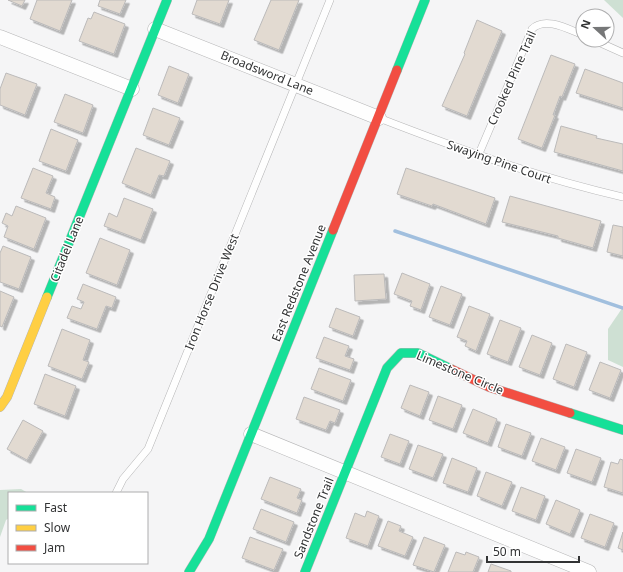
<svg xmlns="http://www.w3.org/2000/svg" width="623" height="572" font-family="'Noto Sans',sans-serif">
  <defs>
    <filter id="shadow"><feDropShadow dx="3.5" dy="3.5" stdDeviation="0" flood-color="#0004"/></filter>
  </defs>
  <rect width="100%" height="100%" fill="#f5f5f6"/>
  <g fill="#cee0d3">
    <polygon points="604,0 623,0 623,18"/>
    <polygon points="623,307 623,367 608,360 608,329"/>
    <polygon points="21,489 28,493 9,493 9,518 6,520 0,537 0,490"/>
  </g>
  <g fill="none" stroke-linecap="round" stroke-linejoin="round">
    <polyline stroke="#a1bfde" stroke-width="3.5" points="395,231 623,308"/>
  </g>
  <g fill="#e2dad1" stroke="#bbbaba" filter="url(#shadow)">
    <polygon points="8,0 25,0 22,6"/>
    <polygon points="37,0 72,0 60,31 30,19"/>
    <polygon points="100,0 126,0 120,14 98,6"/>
    <polygon points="197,0 229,0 220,24 192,14"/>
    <polygon points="271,0 299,0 279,50 254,40"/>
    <polygon points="94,12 125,24 114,54 79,41 88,18 91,19"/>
    <polygon points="477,20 502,31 467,116 442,106 465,54 464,53"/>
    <polygon points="551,55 575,64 562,97 560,96 553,115 555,115 542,148 518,139"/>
    <polygon points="169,66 189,74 178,103 158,95"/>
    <polygon points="585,69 623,83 623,108 576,93"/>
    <polygon points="6,73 37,84 25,115 0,105 0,89"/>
    <polygon points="65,94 93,105 83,133 54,122"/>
    <polygon points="153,108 180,118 169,145 143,135"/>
    <polygon points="561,126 597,136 596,138 623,144 623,171 554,152"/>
    <polygon points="51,129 78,140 66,171 39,161"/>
    <polygon points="136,148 170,161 164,176 159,175 151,195 122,183"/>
    <polygon points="33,168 53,176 46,193 55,197 51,209 21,198"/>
    <polygon points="406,168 495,198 486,224 433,204 432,206 397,194"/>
    <polygon points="510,196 601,221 593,248 558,238 558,236 502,222"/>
    <polygon points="124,198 153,209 141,240 104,226 109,213 117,217"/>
    <polygon points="16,206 46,218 34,249 4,237 8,226 2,223 6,213 12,216"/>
    <polygon points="613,225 623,227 623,256 607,252"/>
    <polygon points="100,238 130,250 117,285 86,273"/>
    <polygon points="3,246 31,257 19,289 0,282 0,253"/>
    <polygon points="402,273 430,284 421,310 410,306 412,301 394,294"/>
    <polygon points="384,274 386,299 355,301 354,275"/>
    <polygon points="83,284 116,297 112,308 106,306 97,329 67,318 72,306 81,309 84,302 77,299"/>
    <polygon points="441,286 462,294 450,325 429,317"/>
    <polygon points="0,291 14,297 2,327 0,326"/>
    <polygon points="469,306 490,314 476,351 465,346 467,341 457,337"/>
    <polygon points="336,308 360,317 353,336 329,327"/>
    <polygon points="500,320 521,328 508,362 487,354"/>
    <polygon points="62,329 90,340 83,360 89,362 82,379 48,366"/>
    <polygon points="532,335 552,343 540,375 519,367"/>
    <polygon points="324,337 349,346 345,356 354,359 350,370 316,358"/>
    <polygon points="566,344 587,352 574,387 553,379"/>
    <polygon points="600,362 621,370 610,398 589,390"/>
    <polygon points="319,368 351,380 343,401 311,389"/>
    <polygon points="45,374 76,386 65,416 34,404"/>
    <polygon points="410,385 429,392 420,416 401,408"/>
    <polygon points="438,396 462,405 453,429 429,420"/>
    <polygon points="304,397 340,410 335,423 330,421 326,430 296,419"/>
    <polygon points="473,409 497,419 488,443 463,433"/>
    <polygon points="23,420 43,431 27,460 7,449"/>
    <polygon points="506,424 531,433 522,456 498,447"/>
    <polygon points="390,434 409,441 400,464 381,457"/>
    <polygon points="541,438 565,447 556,470 532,461"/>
    <polygon points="418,445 443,454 433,478 409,469"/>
    <polygon points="576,449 601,458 592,482 567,473"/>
    <polygon points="452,458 477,468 468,492 443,483"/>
    <polygon points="620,459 623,460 623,493 604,487 611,462 618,464"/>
    <polygon points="486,472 512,482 502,506 477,496"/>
    <polygon points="270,477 301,489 297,498 302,500 297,513 261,499"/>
    <polygon points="521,487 545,496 536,520 512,511"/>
    <polygon points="556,500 580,510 570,534 546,524"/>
    <polygon points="261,509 294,522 286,542 253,529"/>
    <polygon points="367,511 379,516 368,546 346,538 355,513 365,517"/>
    <polygon points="590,514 614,523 605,547 581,538"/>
    <polygon points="388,521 401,526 399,531 413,537 405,556 378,546"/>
    <polygon points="623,532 623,550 618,548"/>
    <polygon points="250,537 283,549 274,570 242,558"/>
    <polygon points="424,537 445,545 434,572 413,565"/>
    <polygon points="456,552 465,555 466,552 479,557 473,572 448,572"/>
    <polygon points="491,564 511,571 511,572 488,572"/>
  </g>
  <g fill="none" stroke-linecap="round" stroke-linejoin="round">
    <defs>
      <g id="lane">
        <polyline points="594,40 623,53"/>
        <path d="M379,118c80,31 160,60 244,79"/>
        <path d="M478,156l54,-127c13,-13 36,0 51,6"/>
        <polyline points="116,493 123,479 148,449 330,0"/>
      </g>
      <g id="street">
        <polyline points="155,29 379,118"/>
        <polyline points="0,37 132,89"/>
        <polyline points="251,434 589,572"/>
      </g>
      <g id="fast">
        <polyline points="397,70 425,0"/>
        <polyline points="47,297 167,0"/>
        <polyline points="570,413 623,430"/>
        <polyline points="189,572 209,539 333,230"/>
        <polyline points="305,572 387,368 401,353 418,353 451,369"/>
      </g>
      <polyline id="slow" points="0,407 7,397 47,297"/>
      <g id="jam">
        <polyline points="333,230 397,70"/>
        <polyline points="451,369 489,387 570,413"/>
      </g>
    </defs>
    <use href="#lane" stroke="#b6b6b7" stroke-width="8"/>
    <use href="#street" stroke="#b6b6b7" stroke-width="15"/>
    <use href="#fast" stroke="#b6b6b7" stroke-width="10"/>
    <use href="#slow" stroke="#b6b6b7" stroke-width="10"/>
    <use href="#jam" stroke="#b6b6b7" stroke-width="10"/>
    <use href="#lane" stroke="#fefefe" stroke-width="7"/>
    <use href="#street" stroke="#fefefe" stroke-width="14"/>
    <use href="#fast" stroke="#16e098" stroke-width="9"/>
    <use href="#slow" stroke="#ffcf43" stroke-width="9"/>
    <use href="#jam" stroke="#f24e42" stroke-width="9"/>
  </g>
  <g text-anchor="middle" stroke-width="3" stroke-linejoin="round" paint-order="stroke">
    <g font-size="12" fill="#323334" stroke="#fff">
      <text transform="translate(267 73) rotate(22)" y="4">Broadsword Lane</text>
      <text transform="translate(512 78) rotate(-66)" y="4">Crooked Pine Trail</text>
      <text transform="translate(499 162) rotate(19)" y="4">Swaying Pine Court</text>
      <text transform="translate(67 249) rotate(-68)" y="4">Citadel Lane</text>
      <text transform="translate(299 283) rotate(-68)" y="4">East Redstone Avenue</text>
      <text transform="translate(212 292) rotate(-68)" y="4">Iron Horse Drive West</text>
      <text transform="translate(460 373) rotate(23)" y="4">Limestone Circle</text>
      <text transform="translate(314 518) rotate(-68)" y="4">Sandstone Trail</text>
    </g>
  </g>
  <rect x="8" y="492" width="140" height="72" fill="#ffffff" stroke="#adadae"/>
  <rect x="16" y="505" width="20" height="6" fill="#16e098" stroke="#adadae"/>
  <text x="44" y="512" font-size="12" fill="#323334">Fast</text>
  <rect x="16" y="525" width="20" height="6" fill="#ffcf43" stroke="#adadae"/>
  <text x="44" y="532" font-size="12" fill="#323334">Slow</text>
  <rect x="16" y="545" width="20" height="6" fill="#f24e42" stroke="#adadae"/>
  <text x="44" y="552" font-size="12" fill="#323334">Jam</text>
  <g transform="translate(595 28) rotate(291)"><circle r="19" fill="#ffffff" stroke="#adadae"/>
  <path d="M0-3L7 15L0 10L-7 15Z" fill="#767778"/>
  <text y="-6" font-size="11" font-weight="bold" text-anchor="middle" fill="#323334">N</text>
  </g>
  <path d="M487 556v6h92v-6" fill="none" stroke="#323334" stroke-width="2"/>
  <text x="493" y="556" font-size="12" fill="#323334" stroke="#ffffff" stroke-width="3" paint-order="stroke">50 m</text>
</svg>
